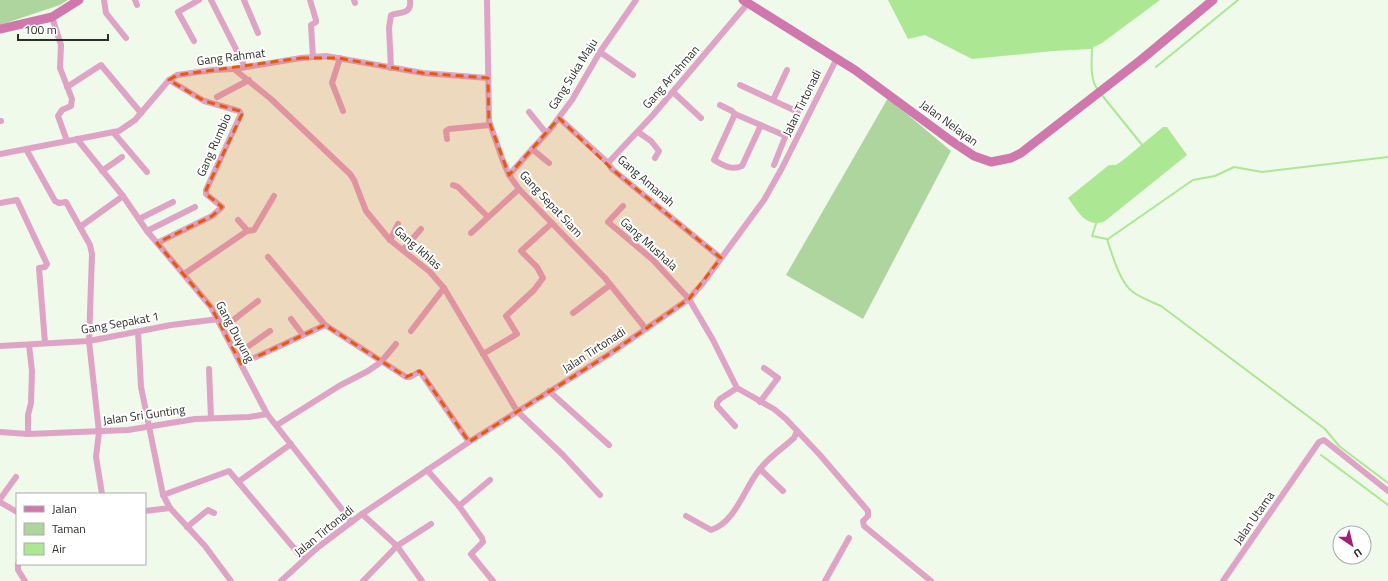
<svg xmlns="http://www.w3.org/2000/svg" width="1388" height="581" font-family="'Titillium Web',sans-serif">
  <rect width="100%" height="100%" fill="#effaeb"/>
  <g fill="#afd59f">
    <polygon points="0,0 68,0 60,5 0,25"/>
    <polygon points="888,98 951,151 863,319 786,275"/>
  </g>
  <g fill="#ace793">
    <polygon points="888,0 1160,0 1102,43 1090,49 1053,51 972,59 925,35 908,39"/>
    <path d="M1163,127h4l20,28 -82,66c-19,8 -27,-10 -37,-23l41,-33h7l6,-4z"/>
  </g>
  <g fill="none" stroke-linecap="round" stroke-linejoin="round">
    <g stroke="#ace793" stroke-width="2">
      <path d="M1092,46c0,14 -3,33 6,44"/>
      <polyline points="1156,67 1238,0"/>
      <polyline points="1101,94 1143,146"/>
      <path d="M1097,221l-5,15 15,3c5,15 13,44 26,53 8,6 19,10 28,14l164,123 14,17 49,37"/>
      <polyline points="1108,239 1193,180 1215,176 1234,167 1262,172 1388,157"/>
      <polyline points="1321,455 1388,505"/>
    </g>
    <g stroke="#dfa3c6" stroke-width="6">
      <polyline points="104,0 106,13 126,38"/>
      <polyline points="135,0 137,5"/>
      <polyline points="211,0 245,67"/>
      <polyline points="244,0 258,33"/>
      <polyline points="310,0 316,20 316,22 311,25 313,57"/>
      <polyline points="354,0 355,3"/>
      <polyline points="487,0 489,121 503,161 509,175 519,189 605,278 646,329"/>
      <polyline points="52,17 61,45 60,68 72,99 71,106 62,110 58,116 67,141"/>
      <polyline points="194,41 178,12 199,0"/>
      <polyline points="600,52 633,75"/>
      <polyline points="340,58 332,83 343,111"/>
      <path d="M391,68l-2,-40 2,-13c10,-3 21,-1 19,-15"/>
      <polyline points="234,69 271,99 350,174 354,180 366,211 390,240 430,272 444,288 517,411 563,455 600,495"/>
      <polyline points="740,85 798,112"/>
      <polyline points="67,87 101,65 141,113"/>
      <polyline points="673,92 701,118"/>
      <polyline points="217,97 249,80"/>
      <polyline points="773,100 787,70"/>
      <polyline points="720,105 732,111 735,114"/>
      <polyline points="529,112 546,133"/>
      <polyline points="559,118 608,163 612,169 721,258"/>
      <polyline points="0,121 1,121"/>
      <path d="M761,125l-19,41c-11,5 -19,-1 -28,-6l21,-46 51,22"/>
      <polyline points="113,132 147,172"/>
      <polyline points="638,132 651,141 659,151 655,158"/>
      <polyline points="77,139 123,196 147,231 211,307 267,414 352,522"/>
      <polyline points="447,139 446,131 449,129 490,125"/>
      <polyline points="26,149 55,201 59,203 66,202 90,245 92,254 89,341 99,432 96,457 102,494"/>
      <polyline points="532,149 549,163"/>
      <polyline points="0,154 119,131 135,120 169,80 177,75 213,70 234,69 301,58 326,56 423,73 488,78"/>
      <polyline points="608,163 653,115 748,3"/>
      <polyline points="774,165 788,130 812,83"/>
      <polyline points="102,171 122,157"/>
      <polyline points="509,175 551,128 572,100 600,52 636,0"/>
      <polyline points="453,185 458,187 488,217"/>
      <polyline points="0,203 17,200 47,264 45,267 39,268 45,343"/>
      <polyline points="623,206 608,222 653,260 689,299 713,340 737,388 774,409 786,419 820,455 868,511 868,516 863,521 864,526 931,581"/>
      <polyline points="139,219 173,202"/>
      <polyline points="238,220 247,230"/>
      <polyline points="80,227 123,196"/>
      <polyline points="147,231 195,207"/>
      <polyline points="471,233 519,189"/>
      <polyline points="390,240 398,224"/>
      <polyline points="157,243 212,216 222,207 206,194 206,190 241,114 239,111 204,101 169,80"/>
      <polyline points="403,250 421,229"/>
      <polyline points="268,257 325,325 406,377 410,377 419,372 421,373 469,442"/>
      <polyline points="184,274 247,231 254,230 274,196"/>
      <polyline points="573,313 610,285"/>
      <polyline points="291,319 303,335"/>
      <polyline points="223,328 258,301"/>
      <polyline points="411,331 444,288"/>
      <polyline points="138,332 141,387 163,495 170,508 205,546 231,581"/>
      <polyline points="0,346 89,341 171,325 219,319"/>
      <polyline points="483,354 517,334 506,316 534,290 543,278 537,267 521,251 552,223"/>
      <polyline points="236,355 270,331"/>
      <polyline points="241,364 325,325"/>
      <polyline points="209,369 211,418"/>
      <polyline points="549,391 609,445"/>
      <polyline points="760,402 778,378 764,368"/>
      <polyline points="277,425 339,386 368,371 381,362 396,344"/>
      <polyline points="735,426 717,406 717,403 720,399 737,388"/>
      <polyline points="0,432 28,434 128,430 195,419 249,417 267,414"/>
      <polyline points="28,434 28,415 31,403 32,371 29,345"/>
      <polyline points="760,469 783,491"/>
      <polyline points="427,470 459,506 482,538 483,542 471,554 493,581"/>
      <polyline points="238,482 291,444"/>
      <polyline points="163,495 229,471 304,560"/>
      <polyline points="0,499 16,477"/>
      <polyline points="0,502 17,512"/>
      <polyline points="459,506 490,480"/>
      <polyline points="145,511 170,508"/>
      <polyline points="362,514 397,546 422,581"/>
      <path d="M686,516l25,14c25,-8 33,-42 49,-61 9,-12 23,-21 34,-31l3,-7"/>
      <polyline points="187,527 208,510 214,513"/>
      <polyline points="18,564 18,570 25,581"/>
      <polyline points="281,581 317,548 362,514 469,442 611,353 689,299 703,283 764,200 782,168 836,60"/>
      <polyline points="363,581 397,546 431,524"/>
      <polyline points="825,581 849,538"/>
      <polyline points="1223,581 1319,442 1324,440 1388,491"/>
    </g>
    <g stroke="#d078ad" stroke-width="9">
      <polyline points="743,0 855,70 950,140 974,156 991,162 1011,158 1021,153 1142,59 1213,0"/>
      <polyline points="0,29 52,17 79,0"/>
    </g>
  </g>
  <path fill="#e8590c" fill-opacity="0.2" stroke="#e8590c" stroke-width="3" stroke-dasharray="8 5" stroke-linejoin="round" d="M301,58h37l85,15 65,5 1,43 20,54 50,-57 53,51 109,89 -32,41 -78,54 -142,89 -49,-71 -14,6 -81,-52 -84,39 -30,-57 -54,-64 55,-27 10,-9 -16,-13v-4l37,-78 -39,-11 -35,-21 8,-5z"/>
  <g text-anchor="middle" stroke-width="4" stroke-linejoin="round" paint-order="stroke">
    <g font-size="12" fill="#2a2e28" stroke="#fff">
      <text transform="translate(231 57) rotate(-7)" y="4">Gang Rahmat</text>
      <text transform="translate(573 74) rotate(-58)" y="4">Gang Suka Maju</text>
      <text transform="translate(671 77) rotate(-49)" y="4">Gang Arrahman</text>
      <text transform="translate(802 103) rotate(-64)" y="4">Jalan Tirtonadi</text>
      <text transform="translate(949 123) rotate(36)" y="4">Jalan Nelayan</text>
      <text transform="translate(214 145) rotate(-66)" y="4">Gang Rumbio</text>
      <text transform="translate(646 181) rotate(41)" y="4">Gang Amanah</text>
      <text transform="translate(551 204) rotate(47)" y="4">Gang Sepat Siam</text>
      <text transform="translate(649 244) rotate(42)" y="4">Gang Mushala</text>
      <text transform="translate(418 248) rotate(41)" y="4">Gang Ikhlas</text>
      <text transform="translate(120 323) rotate(-10)" y="4">Gang Sepakat 1</text>
      <text transform="translate(235 332) rotate(62)" y="4">Gang Duyung</text>
      <text transform="translate(594 350) rotate(-33)" y="4">Jalan Tirtonadi</text>
      <text transform="translate(144 415) rotate(-8)" y="4">Jalan Sri Gunting</text>
      <text transform="translate(1254 518) rotate(-55)" y="4">Jalan Utama</text>
      <text transform="translate(324 531) rotate(-39)" y="4">Jalan Tirtonadi</text>
    </g>
  </g>
  <rect x="16" y="493" width="130" height="72" fill="#ffffff" stroke="#aaaba9"/>
  <rect x="24" y="506" width="20" height="6" fill="#d078ad" stroke="#aaaba9"/>
  <text x="52" y="513" font-size="12" fill="#2a2e28">Jalan</text>
  <rect x="24" y="523" width="20" height="12" fill="#afd59f" stroke="#aaaba9"/>
  <text x="52" y="533" font-size="12" fill="#2a2e28">Taman</text>
  <rect x="24" y="543" width="20" height="12" fill="#ace793" stroke="#aaaba9"/>
  <text x="52" y="553" font-size="12" fill="#2a2e28">Air</text>
  <g transform="translate(1352 545) rotate(145)"><circle r="19" fill="#ffffff" stroke="#aaaba9"/>
  <path d="M0-3L7 15L0 10L-7 15Z" fill="#9d2177"/>
  <text y="-6" font-size="11" font-weight="bold" text-anchor="middle" fill="#2a2e28">U</text>
  </g>
  <path d="M18 34v6h90v-6" fill="none" stroke="#2a2e28" stroke-width="2"/>
  <text x="24" y="34" font-size="12" fill="#2a2e28" stroke="#ffffff" stroke-width="3" paint-order="stroke">100 m</text>
</svg>
